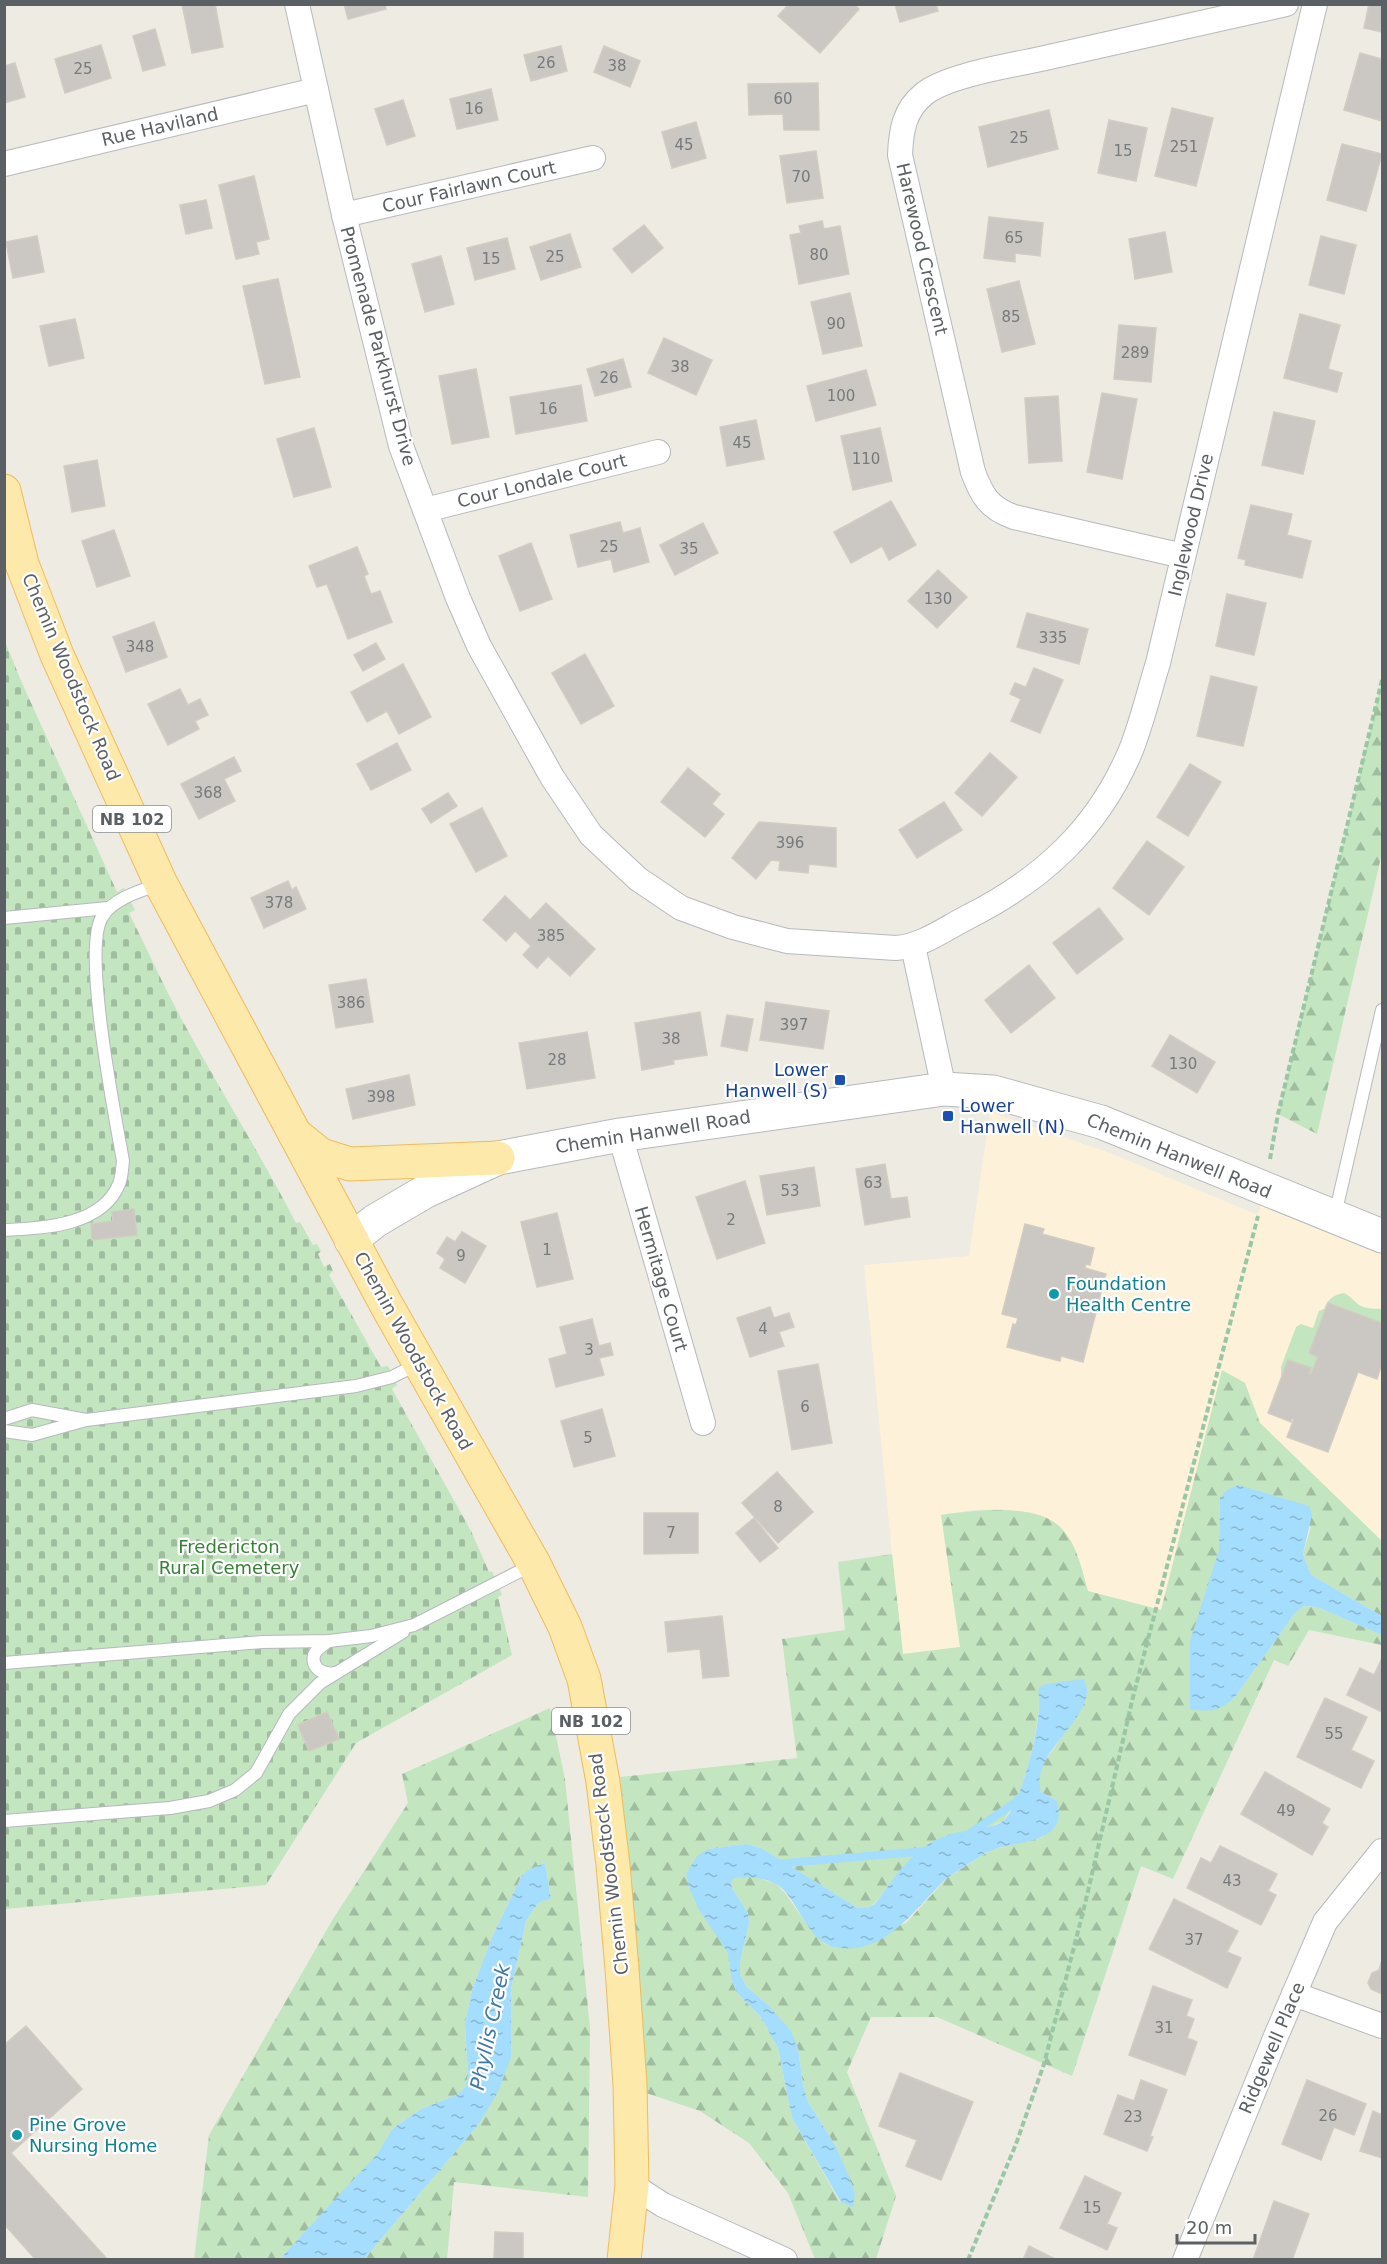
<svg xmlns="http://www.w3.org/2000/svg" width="1387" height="2264" font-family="'DejaVu Sans',sans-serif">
  <defs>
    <pattern id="forest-firs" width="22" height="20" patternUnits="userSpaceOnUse" patternTransform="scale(1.5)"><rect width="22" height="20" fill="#c3e5c0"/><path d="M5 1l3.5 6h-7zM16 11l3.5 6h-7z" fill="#a1bda0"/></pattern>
    <pattern id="cemetery-stones" width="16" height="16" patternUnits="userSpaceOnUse" patternTransform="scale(1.5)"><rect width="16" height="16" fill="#c3e5c0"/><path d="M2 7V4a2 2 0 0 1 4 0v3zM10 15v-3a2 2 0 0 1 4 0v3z" fill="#a1bda0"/></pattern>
    <pattern id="water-ripples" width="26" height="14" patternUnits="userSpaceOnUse" patternTransform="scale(1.5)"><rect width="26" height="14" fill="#a4ddfd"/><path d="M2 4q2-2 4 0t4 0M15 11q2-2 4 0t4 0" fill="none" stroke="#89b7d0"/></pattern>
  </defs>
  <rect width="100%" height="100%" fill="#eeebe3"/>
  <polygon fill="#fdf2d9" points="990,1112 1110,1153 1258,1215 1265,1190 1382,1236 1382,1541 1260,1423 1245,1383 1222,1371 1161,1610 1088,1591 1077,1553 1060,1526 1038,1515 1005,1509 973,1510 942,1515 960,1647 903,1654 892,1554 864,1265 969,1256"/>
  <g fill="url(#forest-firs)" fill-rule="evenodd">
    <polygon points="1382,680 1382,853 1317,1134 1278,1114"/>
    <path d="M1222,1370l23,13 15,40 122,118v75l-71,-41 -8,-21 8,-27 -91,-30 -1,53 -29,133v27l45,-13 60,-84 9,-7 13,1 65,28v10l-73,-15 -21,36 -14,-6 -101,219 -32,-13 -69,210 -135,-59h-66l-24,55 49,124 -20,63h-61l-27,-66 -39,-50 -49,-32 -54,-18 -26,-316 177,-19 -15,-119 63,-9 -7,-68 54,-8 11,100 57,-7 -19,-132c31,-5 96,-12 119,12 17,16 22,43 28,64l73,19zM1040,1698l43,7 -43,64 -2,15 3,8 16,9 -14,36 -52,13 -43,27 -42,46 -69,25 -12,-4 -15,-15 -25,-36 -10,-10 -24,-7 -18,2 -2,4 1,6 16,25 1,10 -9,39v13l7,12 20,17 31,44 5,37 5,17 27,43 20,48 -15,9 -48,-84 -14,-70 -17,-31 -24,-24 -5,-12v-13l-24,-119 39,-5 14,4 97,60h9l7,-4 34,-43 95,-40c23,-29 34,-87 37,-123z"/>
    <polygon points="550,1708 565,1779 590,2028 588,2197 454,2182 447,2259 364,2259 478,2125 511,2057 511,1989 526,1921 538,1903 551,1897 545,1863 522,1875 492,1937 472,1990 465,2023 468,2075 465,2087 459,2094 421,2109 392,2129 380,2152 285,2253 282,2259 194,2260 209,2135 333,1919 408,1803 402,1774"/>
  </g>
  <path fill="url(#cemetery-stones)" d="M4,639l18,44 95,209 7,-4 11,22 -6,3c18,36 34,72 53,107 37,68 78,134 114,203l4,-1 13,23 4,-1 4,7 -3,3 6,13 6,-3 3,7 -4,4 52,92 7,-1 9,19 -5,4 79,142 18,41 3,-1 10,24 -4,2 14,58 -156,88 -90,142 -261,24z"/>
  <path fill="#c3e5c0" d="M1344,1293c8,4 11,10 17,13 8,4 14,2 21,3v14l-54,-20 -19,50 9,4 -7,17h-2l2,-6 -23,-8 -7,21v-14l15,-40 5,-3 12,4 6,-17 5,-2c4,-11 10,-14 20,-16z"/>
  <g fill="url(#water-ripples)">
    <path d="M1238,1485l71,21 3,9 -9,39 8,21 71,41v19l-65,-28 -13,-1 -9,7 -60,84c-17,15 -23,14 -45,13v-69l29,-91 1,-53 7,-7z"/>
    <path d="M1084,1679c1,4 4,10 3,14 -4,33 -57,63 -46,99l16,9c12,43 -38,39 -65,49 -7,2 -13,8 -19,11 -9,6 -19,11 -27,18 -31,29 -58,74 -106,69 -35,-3 -41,-53 -66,-65 -13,-6 -27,-6 -40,-5l-3,4 1,6 16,25 1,10 -9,39v13l7,12 20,17 24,27 7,17 5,37 5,17 27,43 14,31 6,17 -2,14 -12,-5 -49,-84 -14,-70 -17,-31 -24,-24 -5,-12 -4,-28 -30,-45 -9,-21 -3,-13 11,-18 11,-7 39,-5 14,4 97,60h9l8,-4c23,-31 40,-61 80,-71 12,-3 39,-5 48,-12 18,-14 42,-108 35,-130l3,-5 6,-2z"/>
    <polygon points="545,1863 551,1898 538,1903 526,1921 511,1989 511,2057 498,2092 478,2125 364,2259 282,2259 285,2253 379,2152 392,2129 421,2109 459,2094 465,2087 468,2075 465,2023 472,1990 492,1937 522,1875 530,1869"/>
  </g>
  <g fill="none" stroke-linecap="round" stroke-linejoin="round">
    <g stroke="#a4ddfd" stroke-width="8">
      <polyline points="970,1833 1016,1802 1019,1798"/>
      <polyline points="775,1864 927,1851"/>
    </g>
  </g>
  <g fill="#cbc7c2" stroke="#d2ccc2" stroke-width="1.5">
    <polygon points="182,4 215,4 223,47 192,53"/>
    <polygon points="344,4 385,4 386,9 348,19"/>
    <polygon points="789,4 854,4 859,9 820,53 778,16"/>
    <polygon points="895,4 936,4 938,11 900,22"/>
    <polygon points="1369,4 1382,4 1382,32 1364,28"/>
    <polygon points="155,29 165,65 143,71 133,36"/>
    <polygon points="101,45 111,78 65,93 55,59"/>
    <polygon points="561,46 567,71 531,81 524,55"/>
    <polygon points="604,46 640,61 630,87 594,72"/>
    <polygon points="1360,53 1382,59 1382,121 1344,110"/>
    <polygon points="15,63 25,97 4,103 4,66"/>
    <polygon points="818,83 819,130 784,130 783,114 749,115 748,84"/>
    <polygon points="491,89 498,120 457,129 450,99"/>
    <polygon points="403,100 415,136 387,145 375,109"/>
    <polygon points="1172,108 1213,118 1196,186 1155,176"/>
    <polygon points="1049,110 1058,149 988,167 979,127"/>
    <polygon points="1109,120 1147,128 1136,181 1098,173"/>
    <polygon points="696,122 706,158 672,168 662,132"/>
    <polygon points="1342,144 1382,154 1366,211 1327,200"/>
    <polygon points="816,151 823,198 787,203 780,156"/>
    <polygon points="254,176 269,239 256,242 259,254 236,259 219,185"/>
    <polygon points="206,200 212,228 186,234 180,205"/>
    <polygon points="989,217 1043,223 1040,256 1015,253 1015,262 984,258"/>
    <polygon points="822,221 824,229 840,226 849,274 799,284 790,235 801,233 799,226"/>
    <polygon points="644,225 663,248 632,273 613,249"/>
    <polygon points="1165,232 1172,272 1135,279 1129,239"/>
    <polygon points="570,234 581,267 541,280 530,247"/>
    <polygon points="37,236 44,272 13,278 6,242"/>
    <polygon points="1321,236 1356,245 1344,294 1309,285"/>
    <polygon points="507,238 515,269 475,280 467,248"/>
    <polygon points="441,256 454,304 425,312 412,264"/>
    <polygon points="278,279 300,377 265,384 243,286"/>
    <polygon points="1019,281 1035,344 1002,352 987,289"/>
    <polygon points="850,293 862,346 823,354 811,302"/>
    <polygon points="1300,314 1340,325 1328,369 1342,373 1337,392 1284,378"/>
    <polygon points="75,319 84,358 49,366 40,326"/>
    <polygon points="1119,325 1156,328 1151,382 1114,379"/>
    <polygon points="664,338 712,360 696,395 648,373"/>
    <polygon points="623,359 631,387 595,396 587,369"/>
    <polygon points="476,369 489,437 452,444 439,376"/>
    <polygon points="866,370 876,405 816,421 807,386"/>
    <polygon points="581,385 587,421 516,434 510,397"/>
    <polygon points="1102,393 1137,399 1122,479 1087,472"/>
    <polygon points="1058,396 1062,461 1029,463 1025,398"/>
    <polygon points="1274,412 1315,421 1303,474 1262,465"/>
    <polygon points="756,420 764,459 727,466 720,427"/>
    <polygon points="314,428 331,487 294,497 277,439"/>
    <polygon points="880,428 892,481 853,490 841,436"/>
    <polygon points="97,460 105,506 72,512 64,466"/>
    <polygon points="891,501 916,545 889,560 882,546 851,563 834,532"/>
    <polygon points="1251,505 1292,514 1287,535 1311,541 1302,578 1245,565 1246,560 1238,558"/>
    <polygon points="620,522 623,533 640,528 649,562 614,572 611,559 578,567 570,535"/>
    <polygon points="703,523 718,553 675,575 660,545"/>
    <polygon points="114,530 130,576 97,587 82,541"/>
    <polygon points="531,543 552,599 520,611 499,556"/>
    <polygon points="357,547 368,574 364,576 371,594 380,591 392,622 348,639 327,584 317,587 309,566"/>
    <polygon points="938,570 967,597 937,628 908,601"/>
    <polygon points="1227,594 1266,603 1254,655 1216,646"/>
    <polygon points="1027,613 1088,629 1079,664 1017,647"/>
    <polygon points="154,622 167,657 126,672 113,637"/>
    <polygon points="376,643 385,659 363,671 354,655"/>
    <polygon points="585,654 614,706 581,724 552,673"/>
    <polygon points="403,664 431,717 399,734 387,711 367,722 351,692"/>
    <polygon points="1034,668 1063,680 1040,733 1011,721 1021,699 1010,694 1015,683 1026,687"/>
    <polygon points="1211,676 1257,687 1243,746 1197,736"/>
    <polygon points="180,689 188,705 200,699 208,715 195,721 199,729 168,745 148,704"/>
    <polygon points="397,743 411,770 371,790 357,764"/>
    <polygon points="990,753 1017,777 982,816 955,793"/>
    <polygon points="234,757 241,771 224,779 235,801 199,819 181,784"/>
    <polygon points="1190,764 1221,782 1188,836 1157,817"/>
    <polygon points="688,768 720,794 712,804 724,814 705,837 661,802"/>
    <polygon points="448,793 457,806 431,823 422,809"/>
    <polygon points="944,802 962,830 917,858 899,830"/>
    <polygon points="482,808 507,856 476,872 450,824"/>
    <polygon points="759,822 836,828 836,867 809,864 808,873 779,870 780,861 771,860 756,879 732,858"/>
    <polygon points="1147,841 1184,867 1149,915 1113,888"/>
    <polygon points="288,881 292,890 296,887 306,909 264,928 251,898"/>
    <polygon points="505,896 530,920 546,903 595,949 570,976 548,956 537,968 523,955 531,946 515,931 506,941 483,920"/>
    <polygon points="1099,908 1123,939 1077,974 1053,943"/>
    <polygon points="1029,965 1055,998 1011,1033 985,1000"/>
    <polygon points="366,979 373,1022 336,1028 329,985"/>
    <polygon points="766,1002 829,1011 823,1049 760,1040"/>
    <polygon points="700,1012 707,1055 673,1060 674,1064 642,1070 635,1023"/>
    <polygon points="727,1015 753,1019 747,1051 721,1046"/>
    <polygon points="587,1032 595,1078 527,1089 519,1043"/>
    <polygon points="1170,1035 1215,1062 1197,1093 1152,1066"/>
    <polygon points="409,1075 415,1105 353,1119 346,1089"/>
    <polygon points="885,1164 891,1199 907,1197 910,1217 865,1225 856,1169"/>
    <polygon points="814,1167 820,1206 767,1215 760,1176"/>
    <polygon points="745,1181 765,1243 717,1259 696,1197"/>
    <polygon points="134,1209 137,1235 92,1240 91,1224 113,1221 112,1212"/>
    <polygon points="557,1213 573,1279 537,1287 521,1222"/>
    <polygon points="1025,1224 1044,1229 1042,1234 1094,1248 1090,1265 1086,1264 1085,1268 1106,1274 1083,1362 1061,1356 1060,1361 1007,1347 1013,1324 1016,1325 1018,1318 1002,1314"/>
    <polygon points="462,1232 486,1246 465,1283 440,1268 445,1259 437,1253 447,1237 455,1242"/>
    <polygon points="1328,1303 1382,1323 1382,1364 1377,1379 1358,1372 1328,1452 1287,1437 1294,1419 1292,1418 1291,1422 1268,1413 1288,1360 1311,1368 1309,1374 1311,1374 1318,1357 1309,1353"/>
    <polygon points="770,1307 774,1318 789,1313 794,1327 779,1332 784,1346 750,1357 737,1318"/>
    <polygon points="592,1319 599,1346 610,1343 613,1355 599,1358 604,1375 556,1387 549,1359 567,1354 560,1327"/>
    <polygon points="818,1364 832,1443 792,1450 778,1371"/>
    <polygon points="602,1409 615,1456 574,1467 561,1421"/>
    <polygon points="777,1472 813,1512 778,1543 742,1503"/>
    <polygon points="644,1513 698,1513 698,1553 644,1554"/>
    <polygon points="754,1518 778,1548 760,1562 736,1533"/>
    <polygon points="722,1616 729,1676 703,1678 700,1649 668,1652 665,1622"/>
    <polygon points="1382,1658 1382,1712 1347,1695 1360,1668 1374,1675"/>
    <polygon points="1325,1698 1367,1717 1351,1750 1374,1761 1361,1788 1297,1757"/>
    <polygon points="327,1712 339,1739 309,1751 298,1725"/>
    <polygon points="1265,1772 1330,1809 1322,1823 1328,1827 1312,1855 1241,1814"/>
    <polygon points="1220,1846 1277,1874 1268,1891 1276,1895 1261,1925 1187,1888 1201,1858 1211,1863"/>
    <polygon points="1174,1899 1238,1931 1227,1952 1241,1958 1227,1988 1149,1949"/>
    <polygon points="1382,1960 1382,1994 1371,1989 1368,1983 1372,1973 1379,1970"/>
    <polygon points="1153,1986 1192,2000 1186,2016 1194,2019 1187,2038 1197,2042 1185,2075 1129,2055"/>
    <polygon points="26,2026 82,2089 11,2153 108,2260 36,2260 4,2224 4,2045"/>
    <polygon points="900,2073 973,2102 941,2180 906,2166 917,2140 879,2126"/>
    <polygon points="1141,2080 1167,2090 1150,2136 1153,2137 1147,2151 1104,2134 1118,2095 1134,2101"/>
    <polygon points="1307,2080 1366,2104 1354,2135 1334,2127 1321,2160 1282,2144"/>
    <polygon points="1373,2111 1382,2115 1382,2158 1360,2151"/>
    <polygon points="1085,2176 1121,2193 1107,2224 1117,2228 1107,2250 1060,2228"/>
    <polygon points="1274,2201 1309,2214 1292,2260 1253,2260"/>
    <polygon points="495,2232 523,2233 523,2260 494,2260"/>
    <polygon points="1029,2246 1057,2260 1023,2260"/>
  </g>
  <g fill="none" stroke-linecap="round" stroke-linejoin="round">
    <defs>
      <g id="lane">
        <polyline points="4,918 108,908"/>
        <polyline points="1335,1215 1382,1010"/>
        <path d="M4,1230c40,-2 98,-4 115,-46 3,-7 3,-16 4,-23 -8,-45 -41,-211 -21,-244 10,-18 40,-27 58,-33"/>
        <polyline points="4,1419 32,1410 86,1420 32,1435 4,1431"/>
        <polyline points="86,1420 356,1386 392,1377 418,1364"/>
        <path d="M328,1641c-4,4 -12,8 -14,14 -3,14 10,20 21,18"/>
        <polyline points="4,1663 262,1642 329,1641 371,1636 414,1625 532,1565"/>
        <polyline points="4,1821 170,1808 209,1801 235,1790 256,1773 289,1714 320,1683 403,1632"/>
      </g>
      <g id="street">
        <path d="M297,4l47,211 57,231 57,152 21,48 73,131 39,58 47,44 43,29 52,19 54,14 109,7c26,-2 47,-18 70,-30 76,-38 132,-89 165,-168 11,-28 18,-58 27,-87l157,-659"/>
        <polyline points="4,164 316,90"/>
        <polyline points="344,215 593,158"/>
        <polyline points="425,510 658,452"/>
        <path d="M1183,556l-169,-39c-25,-9 -32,-21 -41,-45l-73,-317c1,-24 4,-45 24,-61 23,-19 90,-29 121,-36 80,-18 161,-36 241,-54"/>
        <polyline points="913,946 944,1089"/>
        <polyline points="620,1135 703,1423"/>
        <polyline points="1294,1994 1382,2026"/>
        <polyline points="632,2185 663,2205 785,2260"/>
        <polyline points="1185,2260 1276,2036 1325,1922 1382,1851"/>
      </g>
      <polyline id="secondary" points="351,1240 375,1221 426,1191 498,1158 620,1135 944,1089 993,1092 1101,1122 1382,1236"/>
      <g id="primary">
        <polyline points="4,491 22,564 57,655 161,884 387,1306 534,1564 565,1627 584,1679 603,1782 613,1865 622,1969 630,2084 632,2185 624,2260"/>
        <polyline points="295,1134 321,1155 350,1164 498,1158"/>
      </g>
    </defs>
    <use href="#lane" stroke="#b6b9bd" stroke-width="14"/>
    <use href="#street" stroke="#b6b9bd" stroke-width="26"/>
    <use href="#secondary" stroke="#b5b9bd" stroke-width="35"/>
    <use href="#primary" stroke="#efbb5b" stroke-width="35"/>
    <g stroke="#99c6a3" stroke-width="4" stroke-dasharray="6 3" stroke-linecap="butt">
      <polyline points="1270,1159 1278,1114 1382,680"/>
      <polyline points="968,2260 1016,2144 1044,2064 1085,1904 1133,1697 1258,1216"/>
    </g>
    <use href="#lane" stroke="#fff" stroke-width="12"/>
    <use href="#street" stroke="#fff" stroke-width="24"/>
    <use href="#secondary" stroke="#fff" stroke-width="33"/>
    <use href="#primary" stroke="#fde9a9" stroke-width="33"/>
  </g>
  <g fill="#1a4fb4" stroke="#fff" stroke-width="2">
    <rect x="834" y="1074" width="12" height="12" rx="3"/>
    <rect x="942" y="1110" width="12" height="12" rx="3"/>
  </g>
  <g fill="#0f9aa8" stroke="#fff" stroke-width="2">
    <circle cx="1054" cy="1294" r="6"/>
    <circle cx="17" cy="2135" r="6"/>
  </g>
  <g text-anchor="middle" stroke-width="4.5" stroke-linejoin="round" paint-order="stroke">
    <g font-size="15" fill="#777a7c">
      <text x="546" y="68">26</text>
      <text x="617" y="71">38</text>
      <text x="83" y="74">25</text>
      <text x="783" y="104">60</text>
      <text x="474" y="114">16</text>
      <text x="1019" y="143">25</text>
      <text x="684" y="150">45</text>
      <text x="1184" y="152">251</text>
      <text x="1123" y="156">15</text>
      <text x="801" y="182">70</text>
      <text x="1014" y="243">65</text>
      <text x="819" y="260">80</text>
      <text x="555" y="262">25</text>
      <text x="491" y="264">15</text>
      <text x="1011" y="322">85</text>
      <text x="836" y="329">90</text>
      <text x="1135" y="358">289</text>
      <text x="680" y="372">38</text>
      <text x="609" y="383">26</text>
      <text x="841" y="401">100</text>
      <text x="548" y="414">16</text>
      <text x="742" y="448">45</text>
      <text x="866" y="464">110</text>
      <text x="609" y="552">25</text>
      <text x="689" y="554">35</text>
      <text x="938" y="604">130</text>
      <text x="1053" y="643">335</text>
      <text x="140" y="652">348</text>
      <text x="208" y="798">368</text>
      <text x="790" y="848">396</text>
      <text x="279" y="908">378</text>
      <text x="551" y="941">385</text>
      <text x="351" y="1008">386</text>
      <text x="794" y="1030">397</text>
      <text x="671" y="1044">38</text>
      <text x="557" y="1065">28</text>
      <text x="1183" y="1069">130</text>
      <text x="381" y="1102">398</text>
      <text x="873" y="1188">63</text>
      <text x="790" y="1196">53</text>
      <text x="731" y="1225">2</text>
      <text x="547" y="1255">1</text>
      <text x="461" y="1261">9</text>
      <text x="763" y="1334">4</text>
      <text x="589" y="1355">3</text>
      <text x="805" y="1412">6</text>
      <text x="588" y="1443">5</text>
      <text x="778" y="1512">8</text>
      <text x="671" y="1538">7</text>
      <text x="1334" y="1739">55</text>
      <text x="1286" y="1816">49</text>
      <text x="1232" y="1886">43</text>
      <text x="1194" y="1945">37</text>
      <text x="1164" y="2033">31</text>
      <text x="1328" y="2121">26</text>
      <text x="1133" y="2122">23</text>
      <text x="1092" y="2213">15</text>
    </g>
    <g fill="#fff" stroke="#8c9092" stroke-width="1.5">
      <rect x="93" y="806" width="78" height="26" rx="4.5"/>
      <rect x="552" y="1708" width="78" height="26" rx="4.5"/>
    </g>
    <g font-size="16" font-weight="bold" fill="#5b6064">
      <text x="132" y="825">NB 102</text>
      <text x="591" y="1727">NB 102</text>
    </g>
    <g font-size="18" fill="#5b6064" stroke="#fff">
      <text transform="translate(160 127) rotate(-13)" y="6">Rue Haviland</text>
      <text transform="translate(469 187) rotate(-13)" y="6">Cour Fairlawn Court</text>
      <text transform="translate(922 249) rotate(77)" y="6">Harewood Crescent</text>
      <text transform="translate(378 346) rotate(75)" y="6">Promenade Parkhurst Drive</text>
      <text transform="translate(542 481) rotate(-14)" y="6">Cour Londale Court</text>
      <text transform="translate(1191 525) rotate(-77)" y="6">Inglewood Drive</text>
      <text transform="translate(71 677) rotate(67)" y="6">Chemin Woodstock Road</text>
      <text transform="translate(653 1132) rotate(-9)" y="6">Chemin Hanwell Road</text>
      <text transform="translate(1179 1156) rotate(22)" y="6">Chemin Hanwell Road</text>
      <text transform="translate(661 1279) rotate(74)" y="6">Hermitage Court</text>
      <text transform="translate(413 1351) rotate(61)" y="6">Chemin Woodstock Road</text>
      <text transform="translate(609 1864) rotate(-97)" y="6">Chemin Woodstock Road</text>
      <text transform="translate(1272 2048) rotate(-67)" y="6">Ridgewell Place</text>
    </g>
    <g font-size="18" fill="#164399" stroke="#fff" text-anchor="end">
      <text x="828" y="1076">Lower<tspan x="828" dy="21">Hanwell (S)</tspan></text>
      <text x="960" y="1112" text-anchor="start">Lower<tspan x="960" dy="21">Hanwell (N)</tspan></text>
    </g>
    <g font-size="18" fill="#0d838f" stroke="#fff" text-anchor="start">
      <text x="1066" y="1290">Foundation<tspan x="1066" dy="21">Health Centre</tspan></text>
      <text x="29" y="2131">Pine Grove<tspan x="29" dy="21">Nursing Home</tspan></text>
    </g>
    <g font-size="18" fill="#378135" stroke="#fff">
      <text x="229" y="1553">Fredericton<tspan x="229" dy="21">Rural Cemetery</tspan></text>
    </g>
    <g font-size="20" font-style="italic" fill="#3e79a7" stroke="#fff">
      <text transform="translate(490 2027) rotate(-78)" y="7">Phyllis Creek</text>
    </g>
  </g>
  <rect width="1387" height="2264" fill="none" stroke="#5b6064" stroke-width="12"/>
  <path d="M1177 2234v9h78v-9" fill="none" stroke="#5b6064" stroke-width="3"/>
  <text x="1186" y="2234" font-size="18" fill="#5b6064" stroke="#ffffff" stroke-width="4.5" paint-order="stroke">20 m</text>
</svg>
